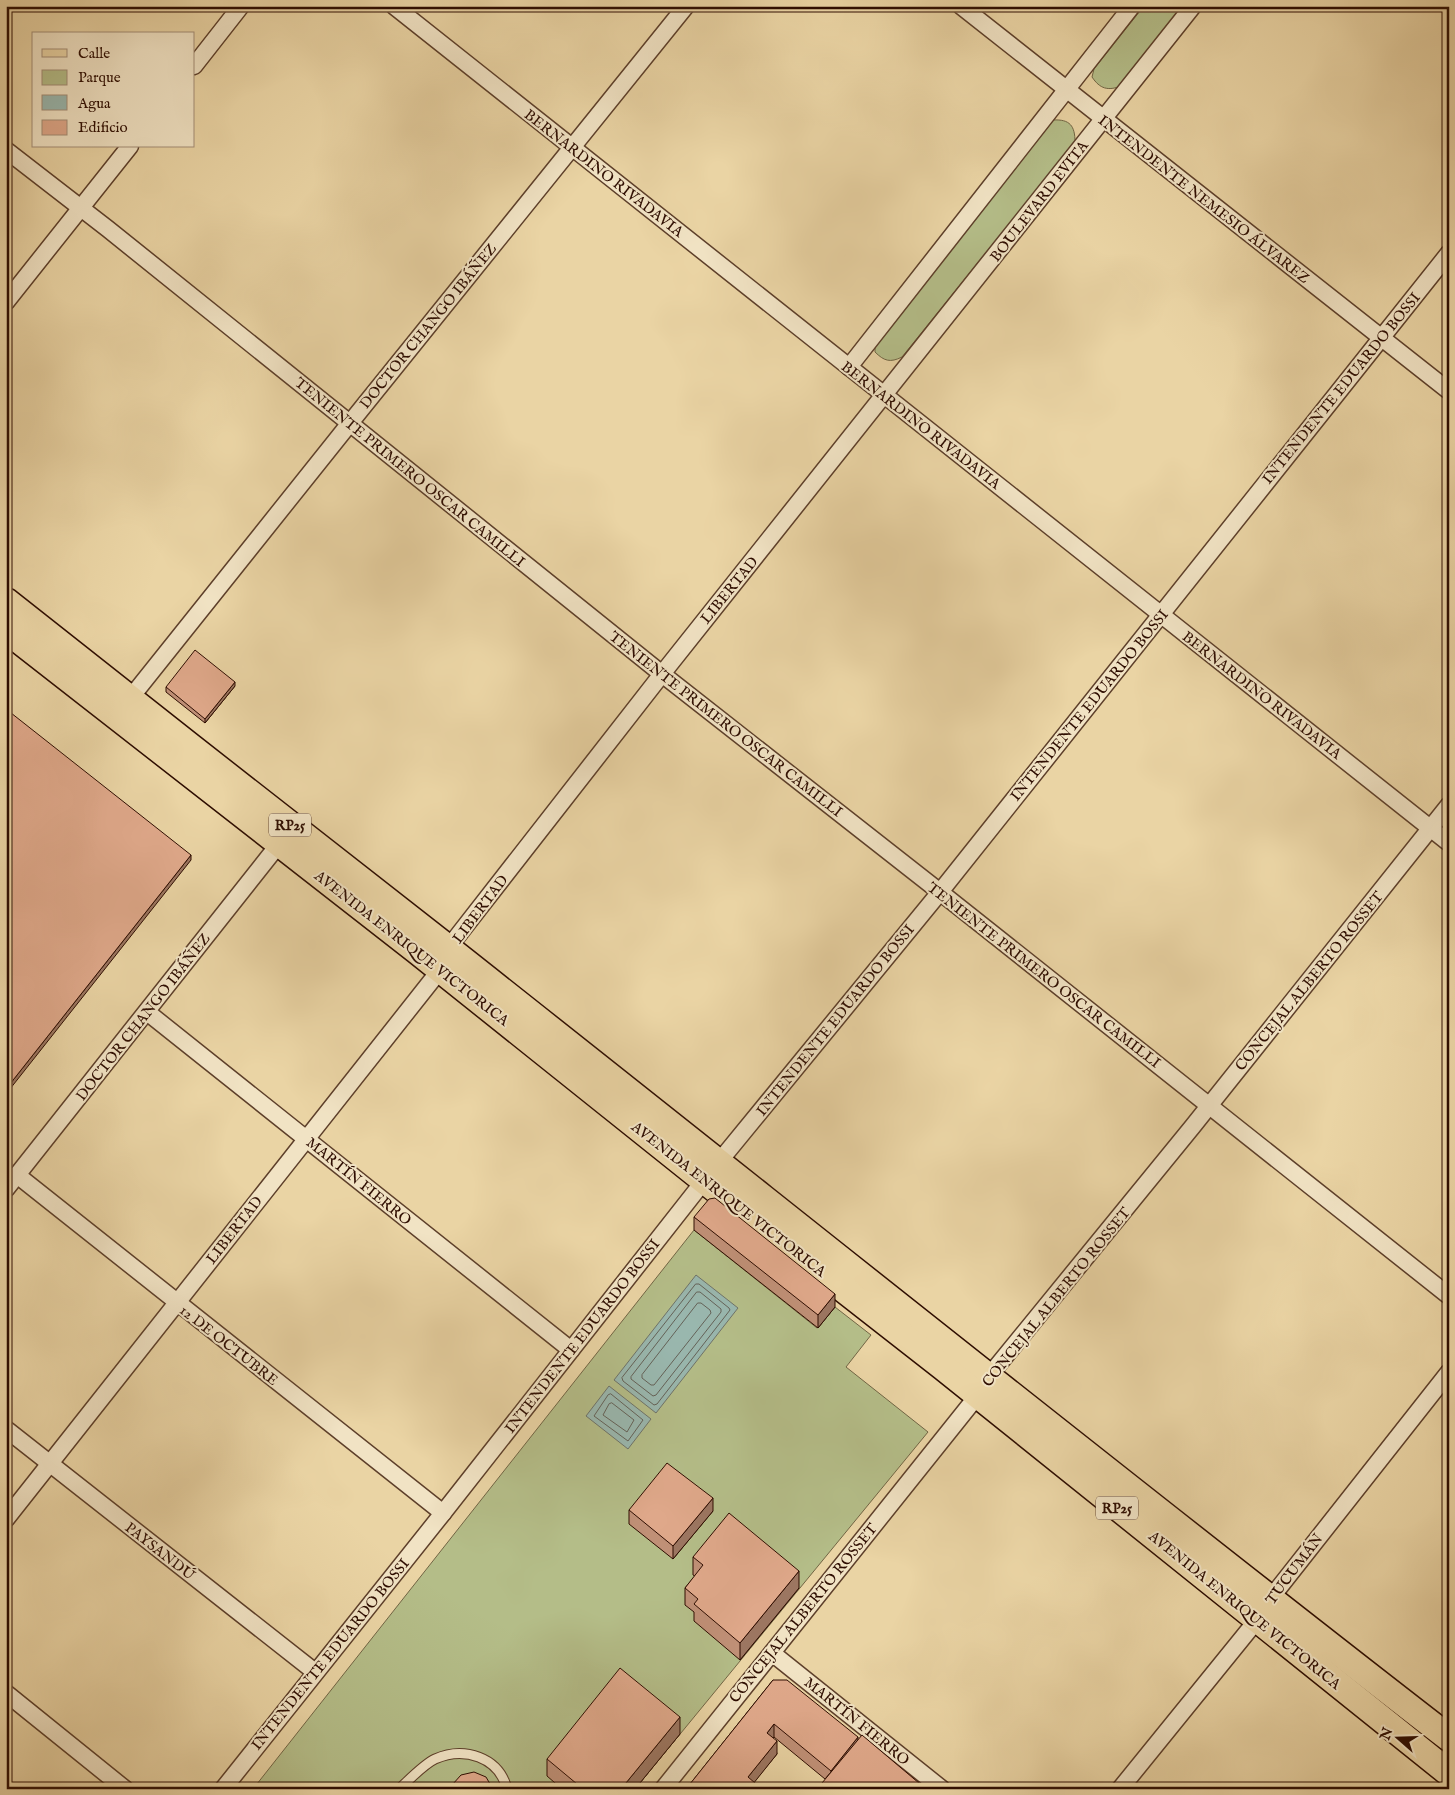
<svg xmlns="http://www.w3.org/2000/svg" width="1455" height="1795" font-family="'IM FELL English',serif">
  <rect width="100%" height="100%" fill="#ead4a4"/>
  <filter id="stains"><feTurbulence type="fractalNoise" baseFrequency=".004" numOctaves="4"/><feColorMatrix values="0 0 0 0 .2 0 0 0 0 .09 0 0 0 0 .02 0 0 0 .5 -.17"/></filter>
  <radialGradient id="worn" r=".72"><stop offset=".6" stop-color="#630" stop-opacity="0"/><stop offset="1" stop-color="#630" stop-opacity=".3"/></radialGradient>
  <g fill="#b4bd88" stroke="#716544">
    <path d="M1144,6h41l-64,80c-13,5 -21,3 -29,-9l2,-8z"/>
    <path d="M1053,120c17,-1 22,6 22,22l-173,215c-12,6 -18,4 -27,-5v-8z"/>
    <polygon points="694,1230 817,1328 835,1307 871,1335 846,1367 928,1432 635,1789 253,1789"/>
  </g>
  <g fill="#99b7ae" stroke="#6e7369">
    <polygon points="696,1275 738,1308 656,1413 614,1380"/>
    <polygon points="609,1386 651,1419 628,1449 586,1416"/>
  </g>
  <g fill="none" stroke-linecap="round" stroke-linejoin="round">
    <g stroke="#646258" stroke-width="1">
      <polygon points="696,1284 699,1284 729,1308 730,1310 657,1404 654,1405 623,1381 622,1378"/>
      <polygon points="697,1292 700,1292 721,1309 721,1312 656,1395 653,1396 631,1379 631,1377"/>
      <polygon points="698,1303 701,1303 710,1310 711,1313 654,1385 651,1385 642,1378 642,1375"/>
      <polygon points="611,1394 643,1420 628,1441 594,1416 608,1395"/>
      <polygon points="612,1403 634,1420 627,1432 603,1415 609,1404"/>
    </g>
    <defs>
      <path id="lane" d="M399,1789c10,-9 25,-25 36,-30 29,-13 64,-2 72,30"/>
      <g id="street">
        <polyline points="394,6 1449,843"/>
        <polyline points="961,6 1449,391"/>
        <polyline points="194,66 241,6"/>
        <polyline points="6,150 108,229 662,674 940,892 1449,1296"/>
        <polyline points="6,302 130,146"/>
        <polyline points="849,367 1132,6"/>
        <polyline points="124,706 350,423 686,6"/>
        <polyline points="147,1012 571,1350"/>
        <polyline points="17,1175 443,1513"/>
        <polyline points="6,1189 279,844"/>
        <polyline points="6,1429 315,1672"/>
        <polyline points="6,1519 440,970 456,938 662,674 1193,6"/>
        <polyline points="772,1653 942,1789"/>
        <polyline points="6,1693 125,1789"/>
        <polyline points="223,1789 443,1513 718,1163 940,892 1449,253"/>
        <polyline points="663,1789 978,1395 989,1376 1193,1126 1449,805"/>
        <polyline points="1120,1789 1257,1620 1270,1599 1449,1372"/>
      </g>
      <g id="primary">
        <path d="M6,601c147,117 295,232 443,348 333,263 664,529 1000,789"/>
        <polyline points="6,630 416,950 705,1181 943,1367 1449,1773"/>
      </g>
    </defs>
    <use href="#lane" stroke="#5d3f2a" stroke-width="11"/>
    <use href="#street" stroke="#5d3f2a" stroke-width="19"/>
    <use href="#primary" stroke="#2e0d01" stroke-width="29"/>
    <use href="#lane" stroke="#f1e3c4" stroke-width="9"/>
    <use href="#street" stroke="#f1e3c4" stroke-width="16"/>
    <use href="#primary" stroke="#ead4a4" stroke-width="26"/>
  </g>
  <g fill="#c09077" stroke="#2e0d01">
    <polygon points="235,686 205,723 166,692 166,687"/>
    <polygon points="694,1217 835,1307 818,1328 694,1230"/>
    <polygon points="629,1510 713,1511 673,1559 629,1524"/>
    <polygon points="693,1557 799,1588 740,1660 694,1621 694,1612 685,1605 685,1588 695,1576 693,1575"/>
    <polygon points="773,1680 858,1740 825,1779 774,1737 773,1738 777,1754 754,1782 686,1789"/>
    <polygon points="680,1734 635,1789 562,1789 547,1776 547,1759"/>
  </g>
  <g fill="#9c7661" stroke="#2e0d01">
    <polygon points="235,682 235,686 205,723 205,719"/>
    <polygon points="191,855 191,860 6,1094 6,1089"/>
    <polygon points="835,1294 835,1307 818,1328 818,1315"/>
    <polygon points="713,1498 713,1511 673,1559 673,1546"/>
    <polygon points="799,1571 799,1588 740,1660 740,1643"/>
    <polygon points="680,1717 680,1734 635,1789 621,1789"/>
    <polygon points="774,1724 774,1737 767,1746 767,1733"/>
    <polygon points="858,1737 858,1750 831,1784 831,1771"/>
    <polygon points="777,1741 777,1754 749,1789 748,1777"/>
  </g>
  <g fill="#dfa88a" stroke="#2e0d01">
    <polygon points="195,650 235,682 205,719 166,687"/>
    <polygon points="6,709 191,855 6,1089"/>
    <polygon points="715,1198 835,1294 818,1315 694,1217 709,1199"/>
    <polygon points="667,1463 713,1498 673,1546 629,1510"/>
    <polygon points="729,1513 799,1571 740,1643 694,1604 698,1599 685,1588 703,1565 693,1557"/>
    <polygon points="620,1668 680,1717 621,1789 583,1789 547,1759"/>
    <polygon points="773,1680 787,1680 858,1737 831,1771 774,1724 767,1733 777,1741 748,1777 762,1789 686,1789"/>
    <polygon points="862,1735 926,1789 817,1789"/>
    <polygon points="474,1772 486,1777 493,1789 452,1789 452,1785 461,1775"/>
  </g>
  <g text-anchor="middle" stroke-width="4" stroke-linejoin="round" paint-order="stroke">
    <g fill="#f1e3c4" stroke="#684d3c" stroke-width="1">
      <rect x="269" y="813.5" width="42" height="23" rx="4"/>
      <rect x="1096" y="1496.5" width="42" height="23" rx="4"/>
    </g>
    <g font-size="14" font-weight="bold" fill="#2e0d01">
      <text x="290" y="830">RP25</text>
      <text x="1117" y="1513">RP25</text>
    </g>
    <g font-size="15" fill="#2e0d01" stroke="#f1e3c4">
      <text transform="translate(604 173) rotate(38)" y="5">BERNARDINO RIVADAVIA</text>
      <text transform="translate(1204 199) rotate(38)" y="5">INTENDENTE NEMESIO ÁLVAREZ</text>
      <text transform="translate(1039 201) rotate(-52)" y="5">BOULEVARD EVITA</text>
      <text transform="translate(428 326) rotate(-51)" y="5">DOCTOR CHANGO IBÁÑEZ</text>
      <text transform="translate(1341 388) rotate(-51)" y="5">INTENDENTE EDUARDO BOSSI</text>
      <text transform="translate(921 425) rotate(38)" y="5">BERNARDINO RIVADAVIA</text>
      <text transform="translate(410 472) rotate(39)" y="5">TENIENTE PRIMERO OSCAR CAMILLI</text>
      <text transform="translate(729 590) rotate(-51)" y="5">LIBERTAD</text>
      <text transform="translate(1262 695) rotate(38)" y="5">BERNARDINO RIVADAVIA</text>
      <text transform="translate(1089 705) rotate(-51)" y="5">INTENDENTE EDUARDO BOSSI</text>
      <text transform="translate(726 724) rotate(38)" y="5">TENIENTE PRIMERO OSCAR CAMILLI</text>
      <text transform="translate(480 909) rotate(-53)" y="5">LIBERTAD</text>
      <text transform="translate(412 948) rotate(38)" y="5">AVENIDA ENRIQUE VICTORICA</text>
      <text transform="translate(1044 975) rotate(38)" y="5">TENIENTE PRIMERO OSCAR CAMILLI</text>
      <text transform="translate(1309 981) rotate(-51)" y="5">CONCEJAL ALBERTO ROSSET</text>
      <text transform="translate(143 1017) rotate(-52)" y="5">DOCTOR CHANGO IBÁÑEZ</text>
      <text transform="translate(835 1020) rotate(-51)" y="5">INTENDENTE EDUARDO BOSSI</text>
      <text transform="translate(359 1181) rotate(39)" y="5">MARTÍN FIERRO</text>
      <text transform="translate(729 1199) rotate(38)" y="5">AVENIDA ENRIQUE VICTORICA</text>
      <text transform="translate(234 1230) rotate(-52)" y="5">LIBERTAD</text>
      <text transform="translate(1056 1297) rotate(-51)" y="5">CONCEJAL ALBERTO ROSSET</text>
      <text transform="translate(582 1336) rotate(-52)" y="5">INTENDENTE EDUARDO BOSSI</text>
      <text transform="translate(229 1345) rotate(38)" y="5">12 DE OCTUBRE</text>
      <text transform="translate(160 1551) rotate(38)" y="5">PAYSANDÚ</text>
      <text transform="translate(1294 1569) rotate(-53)" y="5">TUCUMÁN</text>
      <text transform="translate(1245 1610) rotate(39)" y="5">AVENIDA ENRIQUE VICTORICA</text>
      <text transform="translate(803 1613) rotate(-51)" y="5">CONCEJAL ALBERTO ROSSET</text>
      <text transform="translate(330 1654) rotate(-51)" y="5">INTENDENTE EDUARDO BOSSI</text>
      <text transform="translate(857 1721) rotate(39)" y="5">MARTÍN FIERRO</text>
    </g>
  </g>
  <rect width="1455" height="1795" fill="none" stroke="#ead4a4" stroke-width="25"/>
  <rect x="8" y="8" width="1440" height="1780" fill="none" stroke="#2e0d01" stroke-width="2.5"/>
  <rect x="12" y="12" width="1430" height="1770" fill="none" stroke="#2e0d01"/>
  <rect x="32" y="32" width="162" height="115" fill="#f1e3c4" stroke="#a38d76"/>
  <rect x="42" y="49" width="25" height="8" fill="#ead4a4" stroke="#a38d76"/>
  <text x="78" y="58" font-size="15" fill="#2e0d01">Calle</text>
  <rect x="42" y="70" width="25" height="15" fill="#b4bd88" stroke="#a38d76"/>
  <text x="78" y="82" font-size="15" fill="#2e0d01">Parque</text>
  <rect x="42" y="95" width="25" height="15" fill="#99b7ae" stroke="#a38d76"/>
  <text x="78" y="108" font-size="15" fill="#2e0d01">Agua</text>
  <rect x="42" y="120" width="25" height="15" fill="#dfa88a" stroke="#a38d76"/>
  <text x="78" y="132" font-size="15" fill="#2e0d01">Edificio</text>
  <g transform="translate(1398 1738) rotate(290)" stroke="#f1e3c4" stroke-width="4" paint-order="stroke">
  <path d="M0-4L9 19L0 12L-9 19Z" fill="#2e0d01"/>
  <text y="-8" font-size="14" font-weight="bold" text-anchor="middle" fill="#2e0d01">N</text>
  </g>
  <rect width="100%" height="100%" filter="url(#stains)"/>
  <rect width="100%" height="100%" fill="url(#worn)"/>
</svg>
